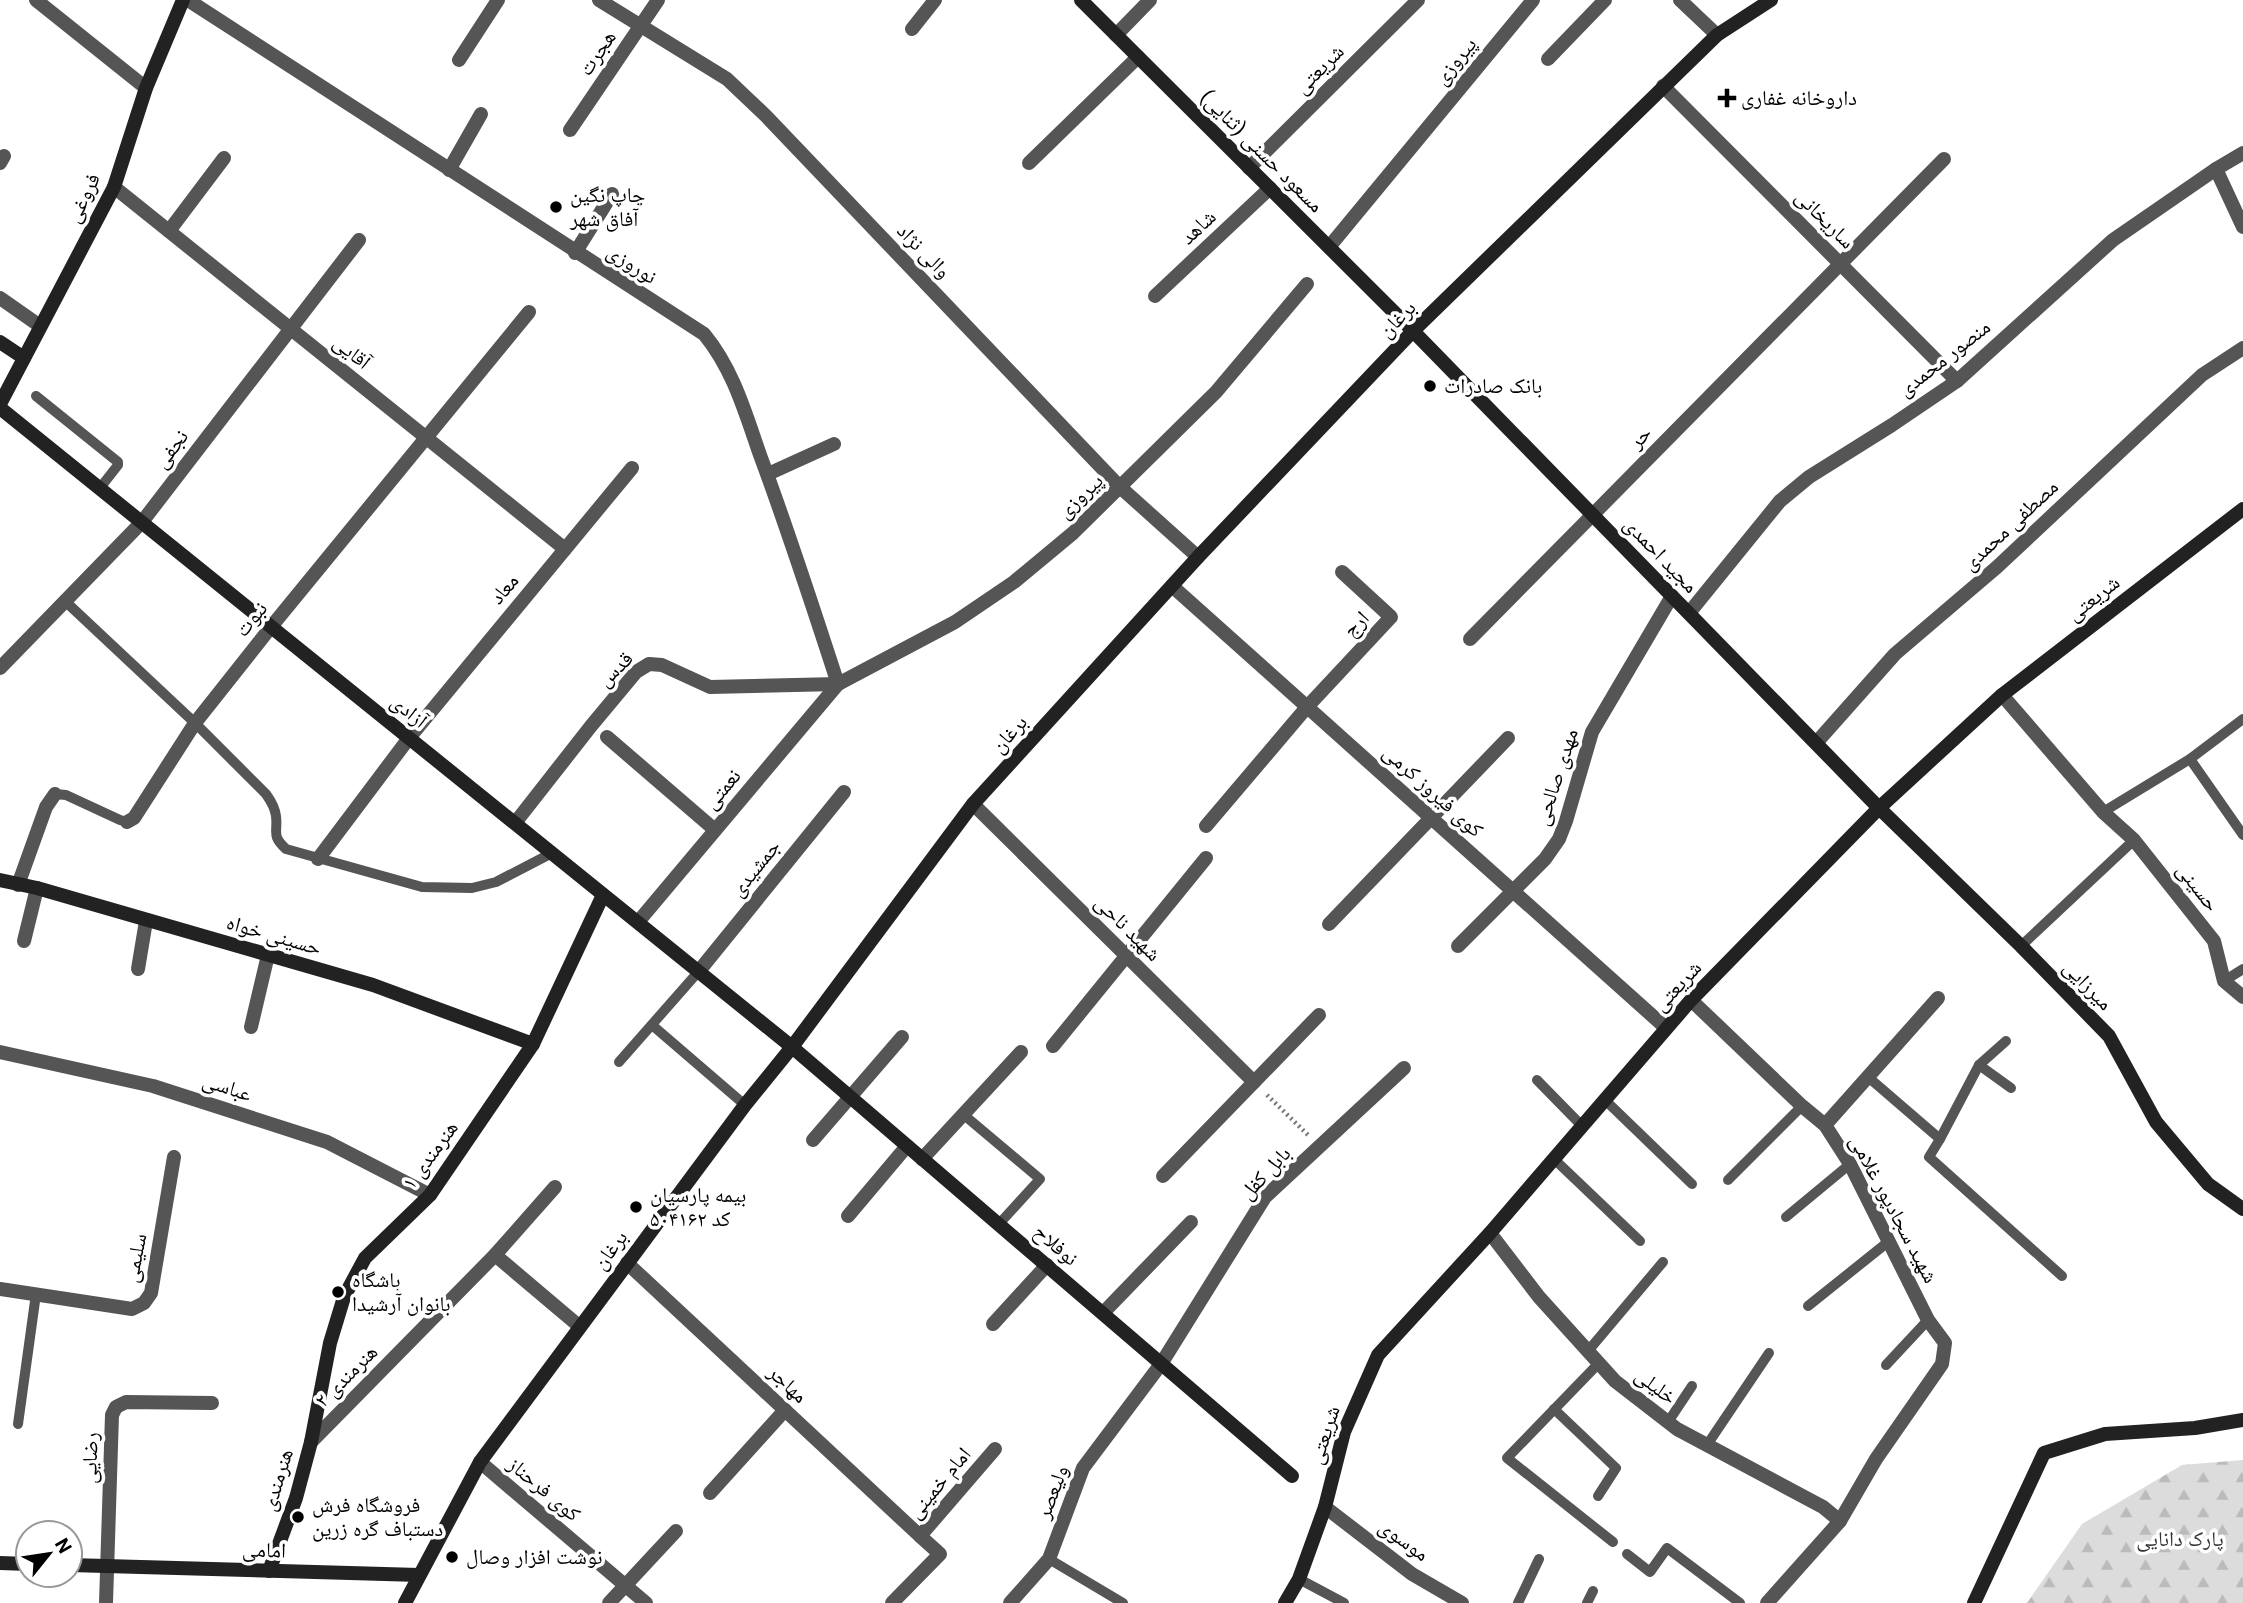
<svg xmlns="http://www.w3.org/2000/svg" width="2243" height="1603" font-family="Roboto,'Noto Naskh Arabic',sans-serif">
  <defs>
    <pattern id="forest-firs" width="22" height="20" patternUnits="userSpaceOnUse" patternTransform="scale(1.75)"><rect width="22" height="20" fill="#dcdcdc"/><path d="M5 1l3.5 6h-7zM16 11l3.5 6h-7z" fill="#bbb"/></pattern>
  </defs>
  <rect width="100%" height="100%" fill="#fff"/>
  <polygon fill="url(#forest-firs)" points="2243,1460 2243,1603 2027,1603 2082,1524 2182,1465"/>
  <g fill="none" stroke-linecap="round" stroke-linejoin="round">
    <polyline stroke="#777" stroke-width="4.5" stroke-dasharray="2 3.5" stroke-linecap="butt" points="1267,1095 1308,1135"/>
    <g stroke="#555" stroke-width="10">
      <polyline points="36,396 118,462 118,465 100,488"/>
      <path d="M66,602l129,121 71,71c5,7 9,14 10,22 2,17 -5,19 10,33l136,38 50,1 24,-6 56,-29"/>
      <polyline points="2190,759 2243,835"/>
      <polyline points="55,794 66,795 120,820 127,822"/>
      <polyline points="2103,812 2190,759 2243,719"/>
      <polyline points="2021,946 2134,840"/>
      <polyline points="2224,981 2243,969"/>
      <polyline points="652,1025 745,1105"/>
      <polyline points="619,1062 699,971"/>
      <polyline points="1979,1065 2011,1088"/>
      <polyline points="1868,1077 1940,1139 1929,1157 2062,1276"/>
      <polyline points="1537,1080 1582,1126"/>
      <polyline points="1605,1100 1692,1184"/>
      <polyline points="964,1115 1040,1179 999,1224"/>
      <polyline points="1940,1139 1979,1065 2006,1041"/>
      <polyline points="1554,1159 1640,1241"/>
      <polyline points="1728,1180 1802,1106"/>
      <polyline points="1786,1217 1850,1164"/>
      <polyline points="1808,1306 1888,1242"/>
      <polyline points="1588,1351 1663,1262"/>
      <polyline points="1599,1363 1507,1458 1613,1542"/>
      <polyline points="1886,1365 1928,1320"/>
      <polyline points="1554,1409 1616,1468 1598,1496"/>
      <polyline points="1668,1422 1692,1386"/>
      <polyline points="18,1424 36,1294"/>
      <polyline points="1707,1445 1769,1353"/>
      <polyline points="1627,1554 1650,1572 1667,1548 1740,1603"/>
      <polyline points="1049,1559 1123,1603"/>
      <polyline points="1299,1579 1344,1603"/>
      <polyline points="1518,1603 1539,1559"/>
      <polyline points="1587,1603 1593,1591"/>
    </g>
    <g stroke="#555" stroke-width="14">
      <polyline points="36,0 146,88"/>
      <path d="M188,0l516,334c29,35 41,78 56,121 28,75 53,152 78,229"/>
      <polyline points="599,0 727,79 766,116 1120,487 1198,557"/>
      <polyline points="1680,0 1717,35"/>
      <polyline points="912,29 935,0"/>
      <polyline points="1116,35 1150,0"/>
      <polyline points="1548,59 1605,0"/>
      <polyline points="459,60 498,0"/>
      <polyline points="1663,86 1957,381"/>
      <polyline points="570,130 658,0"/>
      <polyline points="0,163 4,156"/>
      <polyline points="1029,163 1138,57"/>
      <polyline points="1249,168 1418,0"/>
      <polyline points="2216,169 2243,227"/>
      <polyline points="449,170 481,114"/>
      <polyline points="114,187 565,549"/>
      <polyline points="169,231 224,158"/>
      <polyline points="1329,247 1533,0"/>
      <polyline points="575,253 612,194"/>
      <polyline points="1155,296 1270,188"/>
      <polyline points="0,298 40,326"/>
      <polyline points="768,474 834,444"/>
      <polyline points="1172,586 1666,1028"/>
      <polyline points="1689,613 1780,501 1809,477 1892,425 1957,381 2113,240 2216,169 2243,153"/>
      <polyline points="1470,639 1944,159"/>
      <polyline points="0,668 142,522 359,240"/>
      <polyline points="2002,695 2103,812 2134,840 2214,941 2224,981 2243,997"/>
      <polyline points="607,737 715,830"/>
      <polyline points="1816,743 1895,654 1997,567 2202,375 2243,348"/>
      <polyline points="973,804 1254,1082"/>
      <polyline points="127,822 134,818 195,723 271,627 529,312"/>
      <polyline points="515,823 591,726 636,672 649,664 662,665 710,687 838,684"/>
      <polyline points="1206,826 1307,707 1391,617 1342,572"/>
      <polyline points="318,859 409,738 632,468"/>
      <polyline points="18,885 46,807 55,794"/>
      <polyline points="638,922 838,684 955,622 1014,582 1073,533 1216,392 1307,284"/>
      <polyline points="1329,924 1508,738"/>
      <polyline points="24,941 37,888"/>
      <polyline points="1458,946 1545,859 1559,839 1566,821 1592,732 1672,596"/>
      <polyline points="138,969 146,921"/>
      <polyline points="699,971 844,792"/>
      <polyline points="1691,1000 1802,1106 1825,1125 1850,1164 1928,1320 1945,1343 1942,1364 1876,1459 1840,1521 1767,1603"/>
      <polyline points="251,1027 268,955"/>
      <polyline points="1053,1046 1206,858"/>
      <polyline points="0,1052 153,1086 327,1142 430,1195"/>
      <polyline points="1825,1125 1938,998"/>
      <polyline points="813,1140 902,1037"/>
      <polyline points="922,1159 1021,1052"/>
      <polyline points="1163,1176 1319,1015"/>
      <polyline points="848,1216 907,1146"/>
      <polyline points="1490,1233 1539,1297 1615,1381 1677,1429 1823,1507 1840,1521"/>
      <polyline points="495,1255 579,1326"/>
      <polyline points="627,1263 920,1536"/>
      <polyline points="0,1289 132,1309 144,1303 151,1293 174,1157"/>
      <polyline points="1103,1313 1191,1222"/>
      <polyline points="993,1324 1047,1265"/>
      <polyline points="311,1442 495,1255 555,1187"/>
      <polyline points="480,1462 646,1603"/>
      <polyline points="710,1493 785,1410"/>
      <polyline points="1325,1507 1412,1574 1462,1603"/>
      <polyline points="106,1603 112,1415 116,1407 126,1402 212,1403"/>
      <polyline points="609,1603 676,1531"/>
      <polyline points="892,1603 940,1554 920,1536 995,1449"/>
      <polyline points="1010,1603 1049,1559 1083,1468 1161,1364 1265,1197 1404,1068"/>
    </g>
    <g stroke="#222" stroke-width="14">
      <polyline points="1081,0 1413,331 1879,808 2021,946 2109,1036 2156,1122 2208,1184 2243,1209"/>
      <polyline points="0,342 24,358"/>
      <polyline points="0,404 114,187 146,88 183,0"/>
      <polyline points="0,408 792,1047 1292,1476"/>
      <polyline points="0,880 37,888 373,985 533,1044"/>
      <polyline points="0,1563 28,1564"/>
      <polyline points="70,1565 419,1575"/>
      <polyline points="269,1571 296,1498 311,1442 330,1343 344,1297 365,1258 430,1195 533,1044 603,895"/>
      <polyline points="405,1603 480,1462 745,1105 792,1047 973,804 1198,557 1413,331 1717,35 1771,0"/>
      <polyline points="1285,1603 1299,1579 1325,1507 1344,1432 1378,1355 1490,1233 1691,1000 1879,808 2002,695 2243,509"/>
      <polyline points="1974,1603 2044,1453 2105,1434 2195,1428 2243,1420"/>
    </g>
  </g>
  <g fill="#000" stroke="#fff" stroke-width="2.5">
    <path d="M1723.5 87.5h7v7h7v7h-7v7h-7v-7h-7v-7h7z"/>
    <circle cx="556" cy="207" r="7"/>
    <circle cx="1430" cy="386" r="7"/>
    <circle cx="636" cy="1207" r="7"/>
    <circle cx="338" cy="1292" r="7"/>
    <circle cx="298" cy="1517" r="7"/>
    <circle cx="452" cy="1557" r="7"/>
  </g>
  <g text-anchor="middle" stroke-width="7" stroke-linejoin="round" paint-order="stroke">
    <g font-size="21" fill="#000" stroke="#fff">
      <text transform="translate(597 53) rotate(-56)" y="7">هجرت</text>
      <text transform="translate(1455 61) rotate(-51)" y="7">پیروزی</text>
      <text transform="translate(1319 69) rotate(-45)" y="7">شریعتی</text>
      <text transform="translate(1262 151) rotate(45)" y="7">مسعود حسنی (ثنایی)</text>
      <text transform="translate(83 198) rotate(-64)" y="7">فروغی</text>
      <text transform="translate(1825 219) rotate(45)" y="7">ساریخانی</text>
      <text transform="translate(1198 227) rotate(-43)" y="7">شاهد</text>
      <text transform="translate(924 251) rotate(46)" y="7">والی نژاد</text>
      <text transform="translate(632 264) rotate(33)" y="7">نوروزی</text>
      <text transform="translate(1397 319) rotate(-45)" y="7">برغان</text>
      <text transform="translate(352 352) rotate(39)" y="7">آقایی</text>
      <text transform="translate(1944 358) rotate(-38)" y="7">منصور محمدی</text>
      <text transform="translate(1640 437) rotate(-45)" y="7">حر</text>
      <text transform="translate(171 449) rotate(-53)" y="7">نجفی</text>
      <text transform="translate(1080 496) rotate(-44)" y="7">پیروزی</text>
      <text transform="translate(2010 525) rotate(-43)" y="7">مصطفی محمدی</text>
      <text transform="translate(1661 555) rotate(46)" y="7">مجید احمدی</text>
      <text transform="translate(504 589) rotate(-50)" y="7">معاد</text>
      <text transform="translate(2093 598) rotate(-38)" y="7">شریعتی</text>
      <text transform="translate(251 619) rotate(-51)" y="7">نبوت</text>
      <text transform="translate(1356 624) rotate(-47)" y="7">ارج</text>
      <text transform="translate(615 669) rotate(-44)" y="7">قدس</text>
      <text transform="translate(409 711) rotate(39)" y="7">آزادی</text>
      <text transform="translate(1009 734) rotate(-48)" y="7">برغان</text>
      <text transform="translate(1556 777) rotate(-72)" y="7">مهدی صالحی</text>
      <text transform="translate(722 789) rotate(-50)" y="7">نعمتی</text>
      <text transform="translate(1433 791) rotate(42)" y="7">کوی فیروز کرمی</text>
      <text transform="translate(755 868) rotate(-51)" y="7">جمشیدی</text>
      <text transform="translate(2198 887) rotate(52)" y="7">حسینی</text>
      <text transform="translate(1128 928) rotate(45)" y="7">شهید ناحی</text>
      <text transform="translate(274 935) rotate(16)" y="7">حسینی خواه</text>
      <text transform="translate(2088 985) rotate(46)" y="7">میرزایی</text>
      <text transform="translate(1677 986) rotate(-47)" y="7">شریعتی</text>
      <text transform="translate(227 1087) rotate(18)" y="7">عباسی</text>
      <text transform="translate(430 1155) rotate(-54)" y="7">هنرمندی ۱</text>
      <text transform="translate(1265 1173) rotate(-47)" y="7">بابل کفل</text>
      <text transform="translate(1894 1209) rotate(62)" y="7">شهید سجادپور غلامی</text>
      <text transform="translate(1056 1245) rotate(41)" y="7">نوفلاح</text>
      <text transform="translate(610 1250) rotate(-53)" y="7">برغان</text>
      <text transform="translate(135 1258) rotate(-79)" y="7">سلیمی</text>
      <text transform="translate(346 1376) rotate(-45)" y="7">هنرمندی ۲</text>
      <text transform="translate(788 1384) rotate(43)" y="7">مهاجر</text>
      <text transform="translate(1656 1386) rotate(37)" y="7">خلیلی</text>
      <text transform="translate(1324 1435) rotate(-72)" y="7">شریعتی</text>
      <text transform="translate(90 1458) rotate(-88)" y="7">رضایی</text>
      <text transform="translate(277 1480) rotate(-73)" y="7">هنرمندی</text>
      <text transform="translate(939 1483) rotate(-50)" y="7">امام خمینی</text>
      <text transform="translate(544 1489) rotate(40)" y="7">کوی فرحناز</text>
      <text transform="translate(1052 1492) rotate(-69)" y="7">ولیعصر</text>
      <text transform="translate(1404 1540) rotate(36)" y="7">موسوی</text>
      <text transform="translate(264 1550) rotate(2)" y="7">امامی</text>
    </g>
    <g font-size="21" fill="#000" stroke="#fff" text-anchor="start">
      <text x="1741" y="105">داروخانه غفاری</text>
      <text x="570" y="202">چاپ نگین<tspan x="570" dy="24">آفاق شهر</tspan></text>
      <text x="1444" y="393">بانک صادرات</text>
      <text x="650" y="1202">بیمه پارسیان<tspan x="650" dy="24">کد ۵۰۴۱۶۲</tspan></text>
      <text x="352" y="1287">باشگاه<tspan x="352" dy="24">بانوان آرشیدا</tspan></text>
      <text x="312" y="1512">فروشگاه فرش<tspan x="312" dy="24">دستباف گره زرین</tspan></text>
      <text x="466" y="1564">نوشت افزار وصال</text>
    </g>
    <g font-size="21" fill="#333" stroke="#fff">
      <text x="2180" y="1546">پارک دانایی</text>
    </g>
  </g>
  <g transform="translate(49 1554) rotate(60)"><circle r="33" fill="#ffffff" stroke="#999999" stroke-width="2"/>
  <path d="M0-5L12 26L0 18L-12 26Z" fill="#000000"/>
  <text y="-10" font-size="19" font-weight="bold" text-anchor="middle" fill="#000000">N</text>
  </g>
</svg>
